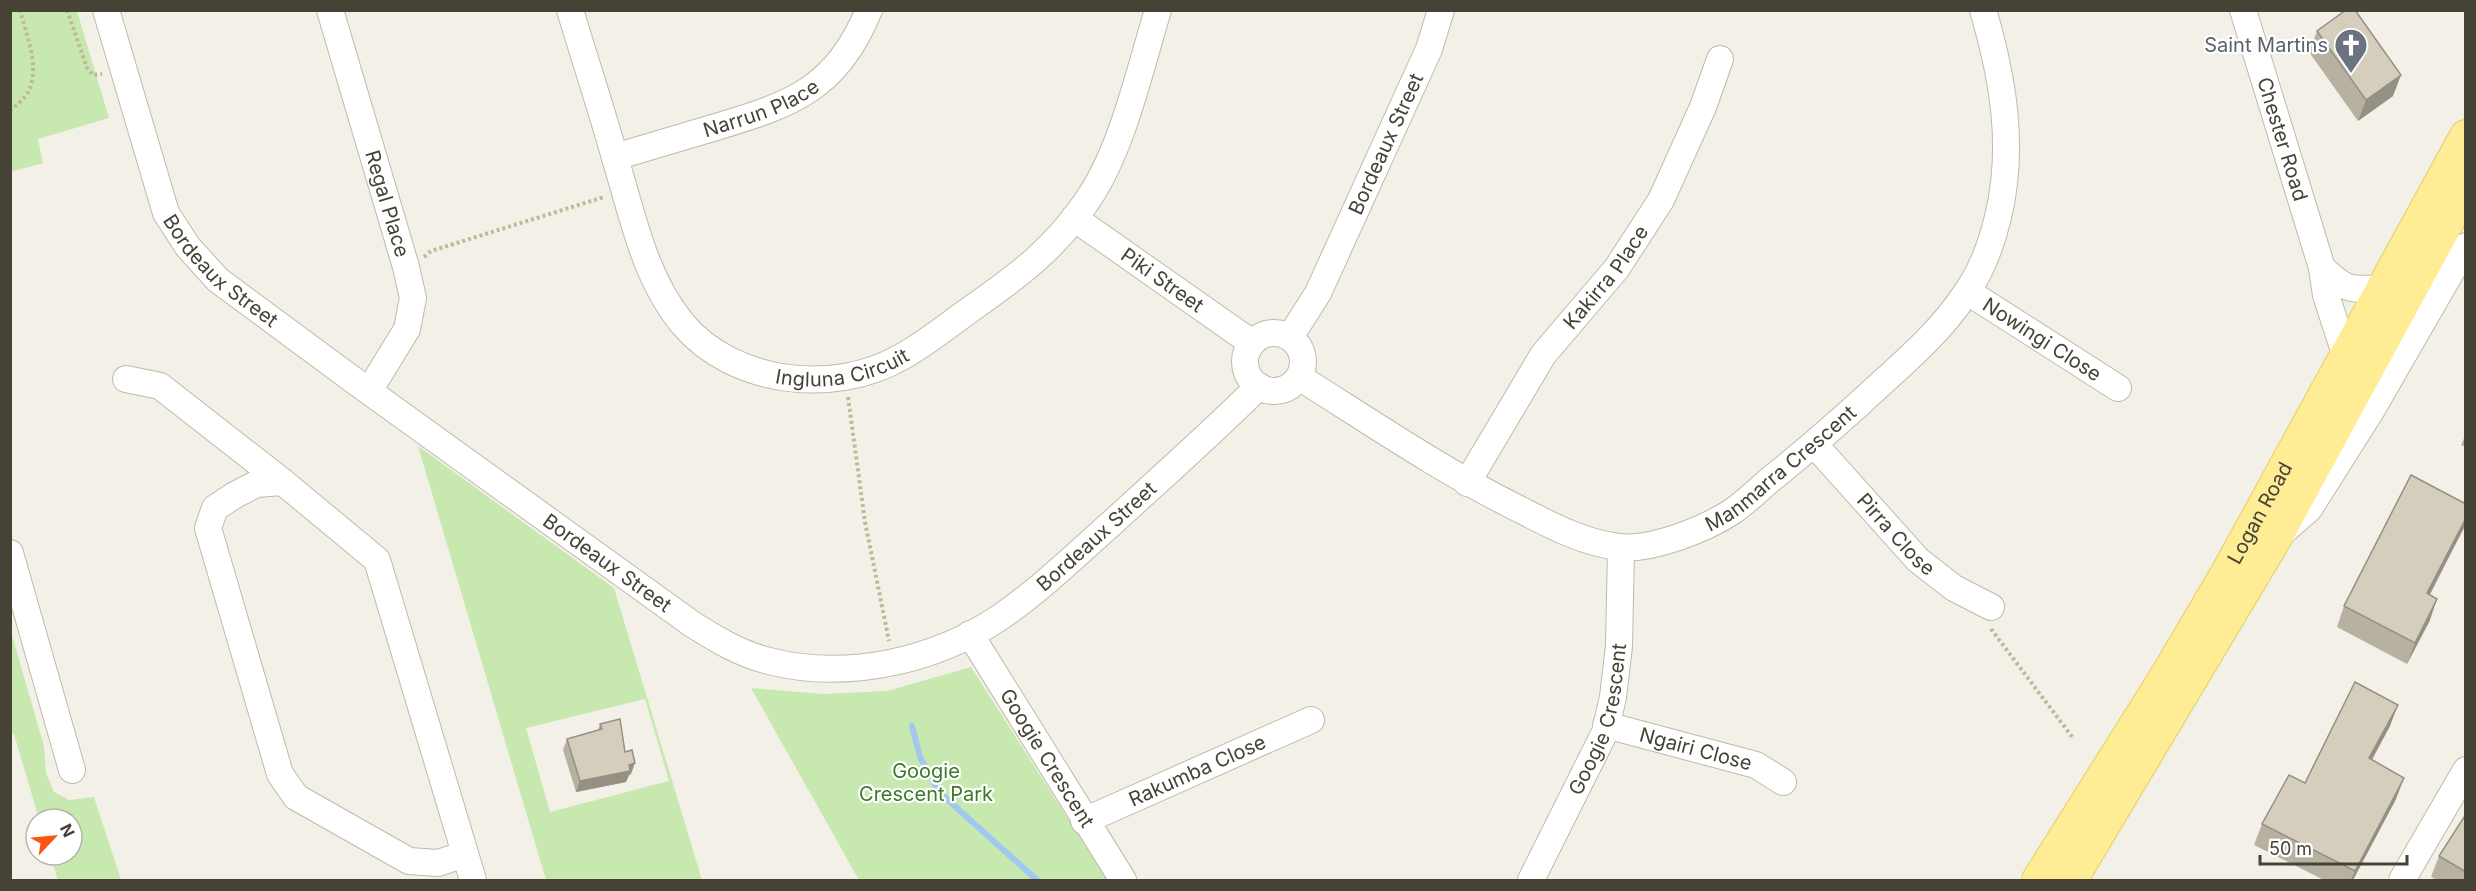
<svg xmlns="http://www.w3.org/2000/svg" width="2476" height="891" font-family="Inter,sans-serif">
  <rect width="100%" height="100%" fill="#f3f1e7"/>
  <g fill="#c7e8af" fill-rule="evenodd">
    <polygon points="11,10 77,11 109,118 38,139 43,163 11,172"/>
    <path d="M418,446l196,142 88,292h-156zM645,699l24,82 -119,31 -24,-84z"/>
    <polygon points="11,632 44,746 46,773 54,792 69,800 94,797 121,880 58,880 50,855 72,855 72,819 39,819 14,734 11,735"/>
    <polygon points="971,667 1107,880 859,880 751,688 824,694 887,691"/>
  </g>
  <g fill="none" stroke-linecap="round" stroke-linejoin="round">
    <polyline stroke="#a2c7f1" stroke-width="6" points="912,726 920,757 939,792 1037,880"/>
    <defs>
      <g id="minor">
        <path id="s1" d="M106,10l60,203 22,34 30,33 138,102 336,242c24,15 48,30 77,37 78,20 167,0 233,-45 40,-28 75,-62 111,-94 49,-45 99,-89 146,-136"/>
        <path id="s2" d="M330,10l76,257 7,31 -6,31 -38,62"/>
        <path id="s3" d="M570,10c15,50 31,98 45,148 17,55 29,119 67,165 51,62 154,73 221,33 24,-13 45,-31 68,-47 47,-33 85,-61 118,-111 34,-51 51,-129 69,-188"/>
        <path id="s4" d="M2243,10l79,258 4,27 20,62"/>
        <path id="s5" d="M615,157c34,-10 68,-20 101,-30 77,-23 120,-38 153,-117"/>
        <path id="s6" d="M1074,218l178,125"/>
        <path d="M2322,268c25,23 27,22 61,20"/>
        <path id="s7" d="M1968,292l150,96"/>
        <circle cx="1274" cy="362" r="29"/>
        <path id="s8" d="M1290,337l28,-44 111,-244 12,-39"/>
        <path id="s9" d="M1299,377c73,46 145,95 222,133 31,16 63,33 98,37 32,4 87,-18 114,-36 13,-9 25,-21 38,-32 30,-24 59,-49 88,-75 37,-35 79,-68 107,-111 15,-21 26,-51 32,-76 17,-70 5,-139 -15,-207"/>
        <polyline points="126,379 160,386 283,482 377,560 473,880"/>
        <path id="s10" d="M1814,444l104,116 36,28 37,19"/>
        <polyline points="283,482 256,484 235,495 215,508 208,528 280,774 296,797 409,861 438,863 465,854"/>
        <path id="s11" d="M1467,483l76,-128 74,-87 44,-68 42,-93 17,-48"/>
        <polyline points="2285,530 2309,509 2371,411 2466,246"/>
        <polyline points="10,553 72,770"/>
        <path id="s12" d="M970,634l153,246"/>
        <path id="s13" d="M1606,725l150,40 27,17"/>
        <path id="s14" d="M1084,821l227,-101"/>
        <path id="s15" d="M1531,880l74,-148 8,-35 6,-51 2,-98"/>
        <polyline points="2402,880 2466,770"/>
      </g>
      <g id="major">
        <path id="s16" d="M2038,880l130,-207 59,-100 239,-437"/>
        <polyline points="2071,880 2275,539 2466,188"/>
      </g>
    </defs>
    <use href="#minor" stroke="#bfbaa9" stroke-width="28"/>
    <use href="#major" stroke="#e4cd64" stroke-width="34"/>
    <g stroke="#c1b89a" stroke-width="4" stroke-dasharray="3 3" stroke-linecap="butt">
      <polyline points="67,10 87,68 93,75 102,74"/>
      <path d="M10,111c6,-6 16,-13 19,-21 11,-24 -3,-56 -9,-80"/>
      <polyline points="424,257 431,251 604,197"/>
      <polyline points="848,397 865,522 889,641"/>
      <polyline points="1991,629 2073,738"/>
    </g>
    <use href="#minor" stroke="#fff" stroke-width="26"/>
    <use href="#major" stroke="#feed95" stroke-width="32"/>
  </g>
  <g fill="#b7b1a2">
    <polygon points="2317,31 2393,96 2358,121 2309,52"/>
    <polygon points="2466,434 2466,447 2461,445"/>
    <polygon points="2466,504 2466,523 2430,595 2430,620 2407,664 2337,627 2344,606"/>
    <polygon points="600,724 625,752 631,774 629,775 626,782 576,792 563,750 567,739 598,730"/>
    <polygon points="2390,726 2372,760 2396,799 2353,880 2324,880 2254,845 2262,824 2305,783"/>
    <polygon points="2466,814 2466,880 2437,880 2431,877 2439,856"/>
  </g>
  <g fill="#959084">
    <polygon points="2401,75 2393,96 2358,121 2366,100"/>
    <polygon points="2466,518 2466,523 2464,528 2419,614 2427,593"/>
    <polygon points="2437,599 2430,620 2407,664 2415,643"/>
    <polygon points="2398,705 2390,726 2361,779 2369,758"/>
    <polygon points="635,763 631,774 629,775 626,782 576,792 580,781"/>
    <polygon points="2404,778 2396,799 2353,880 2351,880 2355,871"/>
  </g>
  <g fill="#d5cebc" stroke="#959084" stroke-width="1.5">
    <polygon points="2346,10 2355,10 2401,75 2366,100 2317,31"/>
    <polygon points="2411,475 2466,504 2466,518 2427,593 2437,599 2415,643 2344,606"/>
    <polygon points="2355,682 2398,705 2369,758 2404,778 2355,871 2262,824 2289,775 2305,783"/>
    <polygon points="620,719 625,752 632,750 635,763 629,765 630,771 580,781 567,739 602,729 600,724"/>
    <polygon points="2466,814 2466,872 2439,856"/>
  </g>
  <defs>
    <symbol id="church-pin" viewBox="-11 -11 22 30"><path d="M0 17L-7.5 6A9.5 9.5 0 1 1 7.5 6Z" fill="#6b7280" stroke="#fff"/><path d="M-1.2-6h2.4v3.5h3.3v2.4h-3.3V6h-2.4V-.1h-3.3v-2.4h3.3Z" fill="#fff"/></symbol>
  </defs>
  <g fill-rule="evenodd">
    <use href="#church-pin" x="2332" y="26" width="38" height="52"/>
  </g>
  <g text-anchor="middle" stroke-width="4.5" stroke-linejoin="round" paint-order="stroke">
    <g font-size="20" fill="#5b616d" stroke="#fff" text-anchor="end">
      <text x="2328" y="52">Saint Martins</text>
    </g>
    <g font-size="20" fill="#464236" stroke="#fff">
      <text dy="7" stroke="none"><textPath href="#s5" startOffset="154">Narrun Place</textPath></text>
      <text dy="7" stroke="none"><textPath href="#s4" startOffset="135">Chester Road</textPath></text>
      <text dy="7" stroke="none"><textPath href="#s8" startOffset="216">Bordeaux Street</textPath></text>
      <text dy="7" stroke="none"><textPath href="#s2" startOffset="202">Regal Place</textPath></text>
      <text dy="7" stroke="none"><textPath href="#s1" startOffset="292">Bordeaux Street</textPath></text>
      <text dy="7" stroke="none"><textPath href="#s11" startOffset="249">Kakirra Place</textPath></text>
      <text dy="7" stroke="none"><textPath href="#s6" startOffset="108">Piki Street</textPath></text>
      <text dy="7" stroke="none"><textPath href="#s7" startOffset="88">Nowingi Close</textPath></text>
      <text dy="7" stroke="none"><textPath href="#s3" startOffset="512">Ingluna Circuit</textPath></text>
      <text dy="7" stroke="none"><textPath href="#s9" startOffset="549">Manmarra Crescent</textPath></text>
      <text dy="7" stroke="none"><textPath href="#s16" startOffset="429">Logan Road</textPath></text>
      <text dy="7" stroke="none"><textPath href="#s10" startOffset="122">Pirra Close</textPath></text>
      <text dy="7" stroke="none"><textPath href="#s1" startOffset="1336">Bordeaux Street</textPath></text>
      <text dy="7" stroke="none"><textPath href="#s1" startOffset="778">Bordeaux Street</textPath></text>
      <text dy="7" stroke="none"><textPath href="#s15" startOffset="176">Googie Crescent</textPath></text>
      <text dy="7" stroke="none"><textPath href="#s13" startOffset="93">Ngairi Close</textPath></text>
      <text dy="7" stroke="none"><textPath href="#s12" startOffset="146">Googie Crescent</textPath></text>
      <text dy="7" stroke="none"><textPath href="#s14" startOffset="124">Rakumba Close</textPath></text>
    </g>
    <g font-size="20" fill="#3d7928" stroke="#fff">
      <text x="926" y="778">Googie<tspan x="926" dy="23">Crescent Park</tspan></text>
    </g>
  </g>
  <rect width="2476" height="891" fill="none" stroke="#464236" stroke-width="24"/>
  <g transform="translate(54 837) rotate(64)"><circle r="28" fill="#ffffff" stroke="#b5b3af" stroke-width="1.5"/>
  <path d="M0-4.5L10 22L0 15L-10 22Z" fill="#fb5516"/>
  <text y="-9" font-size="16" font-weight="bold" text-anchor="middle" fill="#464236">N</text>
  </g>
  <path d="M2260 855v9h147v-9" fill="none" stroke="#464236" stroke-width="3"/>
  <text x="2269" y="855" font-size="18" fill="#464236" stroke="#ffffff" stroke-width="4.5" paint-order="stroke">50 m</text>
</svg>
